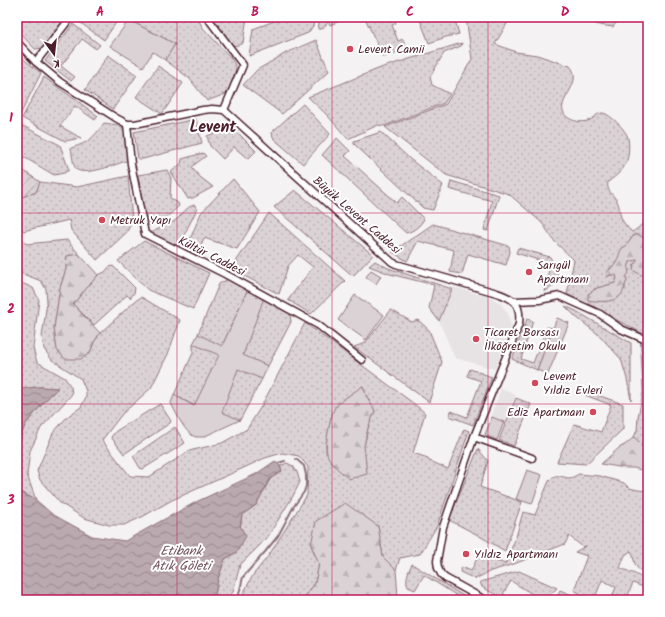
<svg xmlns="http://www.w3.org/2000/svg" width="665" height="617" font-family="Kalam,sans-serif">
  <defs>
    <pattern id="grass-dots" width="8" height="8" patternUnits="userSpaceOnUse"><rect width="8" height="8" fill="#dbd2d5"/><path d="M2 2h.1M6 6h.1" fill="none" stroke="#bdb4b7" stroke-width="1.8" stroke-linecap="round"/></pattern>
    <pattern id="forest-firs" width="22" height="20" patternUnits="userSpaceOnUse"><rect width="22" height="20" fill="#dbd2d5"/><path d="M5 1l3.5 6h-7zM16 11l3.5 6h-7z" fill="#bdb4b7"/></pattern>
    <pattern id="garden-furrows" width="10" height="10" patternUnits="userSpaceOnUse"><rect width="10" height="10" fill="#dbd2d5"/><path d="M-1 1l2-2M0 10L10 0M9 11l2-2" fill="none" stroke="#bdb4b7"/></pattern>
    <pattern id="water-waves" width="16" height="10" patternUnits="userSpaceOnUse"><rect width="16" height="10" fill="#baa9ae"/><path d="M0 5q4-4 8 0t8 0" fill="none" stroke="#99898e"/></pattern>
  </defs>
  <rect width="100%" height="100%" fill="#f4f2f2"/>
  <filter id="ink" filterUnits="userSpaceOnUse"><feTurbulence type="fractalNoise" baseFrequency=".025" numOctaves="2"/><feDisplacementMap in="SourceGraphic" scale="8" xChannelSelector="R" yChannelSelector="G"/><feConvolveMatrix kernelMatrix="1 2 1 2 8 2 1 2 1" color-interpolation-filters="sRGB"/></filter>
  <g filter="url(#ink)">
    <g fill="#e7e2e3">
      <polygon points="453,287 492,298 501,304 508,314 511,327 495,369 455,358 439,321"/>
      <polygon points="501,389 516,395 497,441 483,436"/>
    </g>
    <g fill="url(#grass-dots)" stroke="#927880" fill-rule="evenodd">
      <polygon points="17,17 64,17 67,19 43,48 35,49 17,30"/>
      <polygon points="75,17 120,17 104,40 74,18"/>
      <polygon points="131,17 197,17 203,28 231,58 236,67 235,72 228,93 207,101 189,78 165,60 175,44 129,20"/>
      <path d="M212,17h35l-4,26c-4,2 -9,4 -13,1 -4,-3 -15,-21 -18,-27z"/>
      <polygon points="285,17 315,17 313,26 308,33 249,56 253,29"/>
      <polygon points="366,17 396,17 394,18 396,23 392,25 398,41 403,39 407,49 383,57 365,18"/>
      <polygon points="419,17 454,17 459,34 446,37 429,43"/>
      <path d="M466,17h51l-9,5 -13,22 21,8 21,3 33,11c14,16 -11,32 -7,45 3,10 19,13 27,9 5,-2 6,-7 13,-7 7,1 24,18 25,25 1,5 1,13 0,18 -2,13 -11,19 -20,26 -2,9 5,12 9,19 3,5 2,10 4,16 2,6 7,11 11,15 7,-4 12,-9 16,-17v21l-3,3 -6,-4h-5l-18,28 -7,6 2,6h5l1,3 -2,5 -21,6h31v-5l2,-3c-2,-6 0,-15 3,-19l6,-2h2l7,15h3v59l-7,-1 7,11v101l-9,-3 -5,-5 3,-7 1,-13 5,-25 -3,-60 -73,-38 7,-34 -19,-18 -13,-19 -33,-29 -63,-19 -61,-48 61,-23 26,-45z"/>
      <polygon points="579,17 615,17 616,23 613,27 599,25"/>
      <polygon points="73,24 100,45 96,49 82,39 61,66 75,77 71,81 45,61"/>
      <polygon points="316,40 329,71 282,114 243,85 257,70 286,53"/>
      <polygon points="462,43 461,46 444,53 430,77 432,85 450,94 444,103 384,126 378,125 348,139 327,115 308,97 383,67"/>
      <polygon points="17,50 19,51 22,58 41,73 20,115 17,115"/>
      <polygon points="108,55 137,75 113,109 85,90"/>
      <polygon points="158,66 183,83 162,114 136,97"/>
      <polygon points="44,77 98,116 95,120 75,106 60,126 81,138 65,141 22,118"/>
      <polygon points="303,104 330,134 303,164 273,138 272,132"/>
      <polygon points="196,119 202,143 143,159 138,159 134,132"/>
      <path d="M104,123l14,2 6,5 4,30c-10,4 -44,17 -52,9 -3,-3 -4,-16 -5,-21 19,-6 22,-10 33,-25z"/>
      <polygon points="229,124 256,151 248,159 234,147 223,159 210,146 207,136 221,131"/>
      <polygon points="23,126 60,145 69,170 64,173 54,175 17,153 17,138"/>
      <polygon points="381,132 411,160 443,185 433,210 423,208 354,144 354,141"/>
      <path d="M337,138l13,13 -5,5 52,47 5,-6 22,22c-4,7 -10,12 -18,14l-84,-78z"/>
      <polygon points="203,153 206,156 194,165 192,168 200,177 213,187 193,198 188,199 171,172 181,164 182,159"/>
      <path d="M167,170l4,8 -1,20 8,5 1,3c-8,7 -21,21 -32,19l-2,-4 -7,-46z"/>
      <polygon points="128,176 132,220 127,232 97,260 71,230 69,220 23,231 17,219 17,192 22,197 36,192 40,182 77,187"/>
      <polygon points="233,179 260,212 237,249 204,238 196,256 185,251 201,213"/>
      <polygon points="451,181 499,195 488,231 484,230 492,201 449,189"/>
      <polygon points="295,190 373,255 353,276 274,207"/>
      <path d="M195,205l2,4 -19,38 -28,-14c8,-4 16,-7 23,-11 9,-5 12,-16 22,-17z"/>
      <polygon points="269,213 345,281 311,314 288,300 313,267 298,255 288,266 279,294 231,269"/>
      <polygon points="433,224 509,246 510,252 506,265 468,254 462,274 450,272 454,250 418,241 407,261 392,252"/>
      <path d="M17,231l9,13 41,-4 12,14 -12,2 -1,13 -6,19 -6,40 3,22 33,3 4,-11 6,-9 34,-31 7,-5 39,23 -12,34 -17,34 -29,26 -20,26 28,36 19,1 40,-26 33,-8 25,-14 15,-24 43,-82 108,80 12,10 -12,40 15,5v2l20,9 16,-40 5,2 -32,95 -17,28 -20,4 -4,12 -13,-13 -5,-31 -67,19 8,19 -4,19 -12,17h-59l-1,-6 10,-19 16,-20 38,-60 1,-28 -9,-11 -17,-3 -17,5 -39,18 -54,24 -30,17 -18,8h-15l-25,-7 -24,-15 -20,-23 -3,-9 16,-38 14,-16 14,-10 5,-10v-6l-5,-12 -29,-19 -8,-11 -2,-12 5,-35 -1,-13 -5,-8 -10,-4 -14,-5zM363,386l3,9 9,16 -7,17 -4,18 -38,7v-10l5,-25z"/>
      <polygon points="144,241 209,273 193,309 148,290 118,261"/>
      <path d="M518,248l32,9c5,9 12,20 3,29 -2,2 -6,4 -9,6l6,-27 -5,-3 -29,-9z"/>
      <polygon points="375,261 388,268 452,289 439,321 429,308 434,285 390,274 369,266"/>
      <polygon points="113,266 135,288 134,293 130,298 127,295 94,325 73,304 98,275 105,272 109,267"/>
      <polygon points="228,279 248,289 222,346 224,352 198,334 219,284"/>
      <polygon points="17,281 33,288 39,300 33,348 37,362 65,378 71,387 72,394 64,403 41,428 30,451 27,475 36,500 20,492 17,484 17,447 25,425 43,403 58,388 39,387 19,389 17,388"/>
      <polygon points="255,293 290,313 291,322 268,366 237,354"/>
      <polygon points="565,306 576,311 631,343 631,400 627,379 621,359 599,335 576,317"/>
      <polygon points="391,310 412,322 418,320 429,330 442,362 429,402 354,347 365,343"/>
      <polygon points="527,319 533,321 521,359 533,363 547,327 553,328 537,370 512,359"/>
      <polygon points="193,344 223,354 195,406 174,395 193,353"/>
      <polygon points="236,360 262,379 240,420 217,418"/>
      <polygon points="470,369 492,377 473,425 449,416 451,411 467,417 481,381 467,376"/>
      <polygon points="586,391 623,404 623,429 586,464 557,462 574,424 601,432 611,405 585,395"/>
      <polygon points="516,398 531,404 514,446 499,440"/>
      <polygon points="160,404 171,421 170,423 124,454 111,437 116,431"/>
      <polygon points="175,427 185,443 143,469 140,468 133,456"/>
      <polygon points="478,449 488,461 480,487 522,502 505,551 476,534 449,520"/>
      <polygon points="287,463 293,466 297,472 300,482 293,496 267,538 240,565 233,592 227,600 214,600 218,579 225,559 237,552 242,515 256,505 270,479 282,471 280,466"/>
      <path d="M579,474l21,2 24,7 5,5 9,2 10,1v83c-7,-2 -13,-6 -14,-14 -1,-4 -1,-5 -3,-9l-6,4 -5,13c8,3 27,9 28,18 1,5 0,10 0,14h-4l4,-11 -15,-6 -7,17h-15l5,-13 -14,-7 -8,20h-15l2,-6 -7,-4 13,-34 -12,-4 11,-6 -3,1 -14,-11 -4,8 -51,20 -23,7 -16,8 -15,-7 2,-5 9,4 8,-17 26,10 11,-27 7,-25 12,3 14,-34c7,-9 11,-4 20,-3 3,0 6,-2 10,-4z"/>
      <path d="M412,564l53,33 4,3h-15l2,-5 -32,-20 -9,15 -7,-3c-3,-8 0,-15 4,-23z"/>
      <polygon points="519,571 557,588 544,600 542,600 511,581 503,594 513,600 505,600 482,587 480,582"/>
      <polygon points="560,590 577,597 576,600 556,600"/>
    </g>
    <g fill="url(#forest-firs)" stroke="#927880">
      <path d="M634,235h5l6,4 3,-3v39h-7l-8,-5 1,-5 4,-5h-2l-6,2 -2,6 1,5 -3,4 1,4c-3,4 -2,10 -7,15 -7,7 -22,6 -32,4v-6l9,-6 18,-5 2,-5 -1,-3h-5l-4,2 -1,-3c3,-5 9,-8 11,-13 2,-5 2,-8 5,-13l4,-2z"/>
      <polygon points="79,254 98,275 73,304 100,333 94,342 90,353 81,359 65,359 57,350 54,328 60,288 66,269 67,256"/>
      <path d="M363,386l3,9 9,16 -7,17 -4,18 3,28 -18,5c-23,-20 -26,-22 -20,-52 2,-7 3,-16 7,-21 8,-8 18,-14 27,-20z"/>
      <polygon points="634,437 639,442 648,445 648,472 634,468 625,468 601,464 619,448 626,444"/>
      <polygon points="345,503 378,526 383,557 396,570 398,597 403,600 303,600 315,583 319,564 311,545 316,521"/>
    </g>
    <g fill="#dbd2d5" stroke="#927880">
      <polygon points="129,20 175,44 165,60 153,52 143,67 110,46"/>
      <polygon points="371,270 381,276 376,284 366,277"/>
      <path d="M248,289l16,9 -21,57 25,11 -6,13 -24,-10 -16,43 18,8 -37,17c-2,0 -5,0 -7,0 -11,-3 -20,-24 -25,-34l3,-8 20,11 25,-51 -26,-11 5,-10 24,12z"/>
      <polygon points="355,295 384,315 366,340 338,320"/>
      <polygon points="557,318 569,323 548,374 537,370"/>
      <polygon points="492,417 504,422 497,440 485,435"/>
      <polygon points="527,470 542,475 532,504 516,499"/>
    </g>
    <g fill="url(#garden-furrows)" stroke="#927880">
      <path d="M320,17h29l-19,8 -2,-4c-2,4 -4,9 -10,8z"/>
      <polygon points="17,166 40,182 36,192 22,197 17,192"/>
    </g>
    <g fill="url(#water-waves)" stroke="#8d727a">
      <polygon points="39,387 58,388 43,403 25,425 17,447 17,388 19,389"/>
      <polygon points="275,461 278,463 282,471 270,479 256,505 242,515 240,526 246,536 237,552 225,559 218,579 214,600 17,600 17,484 20,492 36,500 52,514 92,536 125,541 161,521 198,501 256,474"/>
    </g>
    <g fill="none" stroke-linecap="round" stroke-linejoin="round">
      <g stroke="#8d727a" stroke-width="2">
        <polyline points="278,463 285,461"/>
        <polyline points="239,600 239,594 243,577 265,552 278,536 294,506 304,492 306,486 306,475 304,466 296,459"/>
      </g>
      <defs>
        <g id="minor">
          <polyline points="207,17 243,65 224,110"/>
          <path d="M17,42l19,20 24,20 56,36 11,6h8l68,-14 9,-1 12,1 168,152 4,2 101,29c18,6 24,11 22,31l-45,113 -31,90 -6,34 1,7 3,6 4,4 40,22"/>
          <polyline points="36,62 71,17"/>
          <polyline points="127,124 131,164 145,234 225,274 318,325 362,360"/>
          <polyline points="514,301 539,300 560,296 600,314 621,329 644,339 648,339"/>
          <polyline points="474,437 532,458"/>
        </g>
      </defs>
      <use href="#minor" stroke="#4a1f2b" stroke-width="9"/>
      <use href="#minor" stroke="#fff" stroke-width="6"/>
    </g>
  </g>
  <path fill="none" stroke="#c2185b" stroke-width="1" stroke-opacity="0.55" d="M177,17v583M332,17v583M488,17v583M17,213h631M17,404h631"/>
  <g fill="#d1495b" stroke="#fff" stroke-width="1.5">
    <circle cx="350" cy="49" r="4"/>
    <circle cx="102" cy="220" r="4"/>
    <circle cx="529" cy="272" r="4"/>
    <circle cx="476" cy="339" r="4"/>
    <circle cx="535" cy="383" r="4"/>
    <circle cx="593" cy="412" r="4"/>
    <circle cx="466" cy="554" r="4"/>
  </g>
  <g text-anchor="middle" stroke-width="4" stroke-linejoin="round" paint-order="stroke">
    <g font-size="12" fill="#4a1f2b" stroke="#fff" text-anchor="start">
      <text x="358" y="53">Levent Camii</text>
      <text x="110" y="224">Metruk Yapı</text>
      <text x="537" y="269">Sarıgül<tspan x="537" dy="14">Apartmanı</tspan></text>
      <text x="484" y="336">Ticaret Borsası<tspan x="484" dy="14">İlköğretim Okulu</tspan></text>
      <text x="543" y="380">Levent<tspan x="543" dy="14">Yıldız Evleri</tspan></text>
      <text x="585" y="416" text-anchor="end">Ediz Apartmanı</text>
      <text x="474" y="558">Yıldız Apartmanı</text>
    </g>
    <g font-size="12" fill="#4a1f2b" stroke="#fff">
      <text transform="translate(357 215) rotate(41)" y="4">Büyük Levent Caddesi</text>
      <text transform="translate(212 256) rotate(27)" y="4">Kültür Caddesi</text>
    </g>
    <g font-size="13" font-style="italic" fill="#714f59" stroke="#fff">
      <text x="181" y="555">Etibank<tspan x="181" dy="15">Atık Göleti</tspan></text>
    </g>
    <g font-size="16" font-weight="bold" fill="#4a1f2b" stroke="#fff">
      <text x="213" y="132">Levent</text>
    </g>
  </g>
  <rect width="665" height="617" fill="none" stroke="#fff" stroke-width="44"/>
  <g transform="translate(54 54) rotate(165)" stroke="#ffffff" stroke-width="3" paint-order="stroke">
  <path d="M0-3L7 15L0 10L-7 15Z" fill="#4a1f2b"/>
  <text y="-6" font-size="11" font-weight="bold" text-anchor="middle" fill="#4a1f2b">K</text>
  </g>
  <rect x="22" y="22" width="621" height="573" fill="none" stroke="#c2185b" stroke-width="1.5"/>
  <g font-size="13" text-anchor="middle" font-weight="bold" fill="#c2185b">
    <text x="100" y="16">A</text>
    <text x="255" y="16">B</text>
    <text x="410" y="16">C</text>
    <text x="565" y="16">D</text>
    <text x="11" y="122">1</text>
    <text x="11" y="313">2</text>
    <text x="11" y="504">3</text>
  </g>
</svg>
